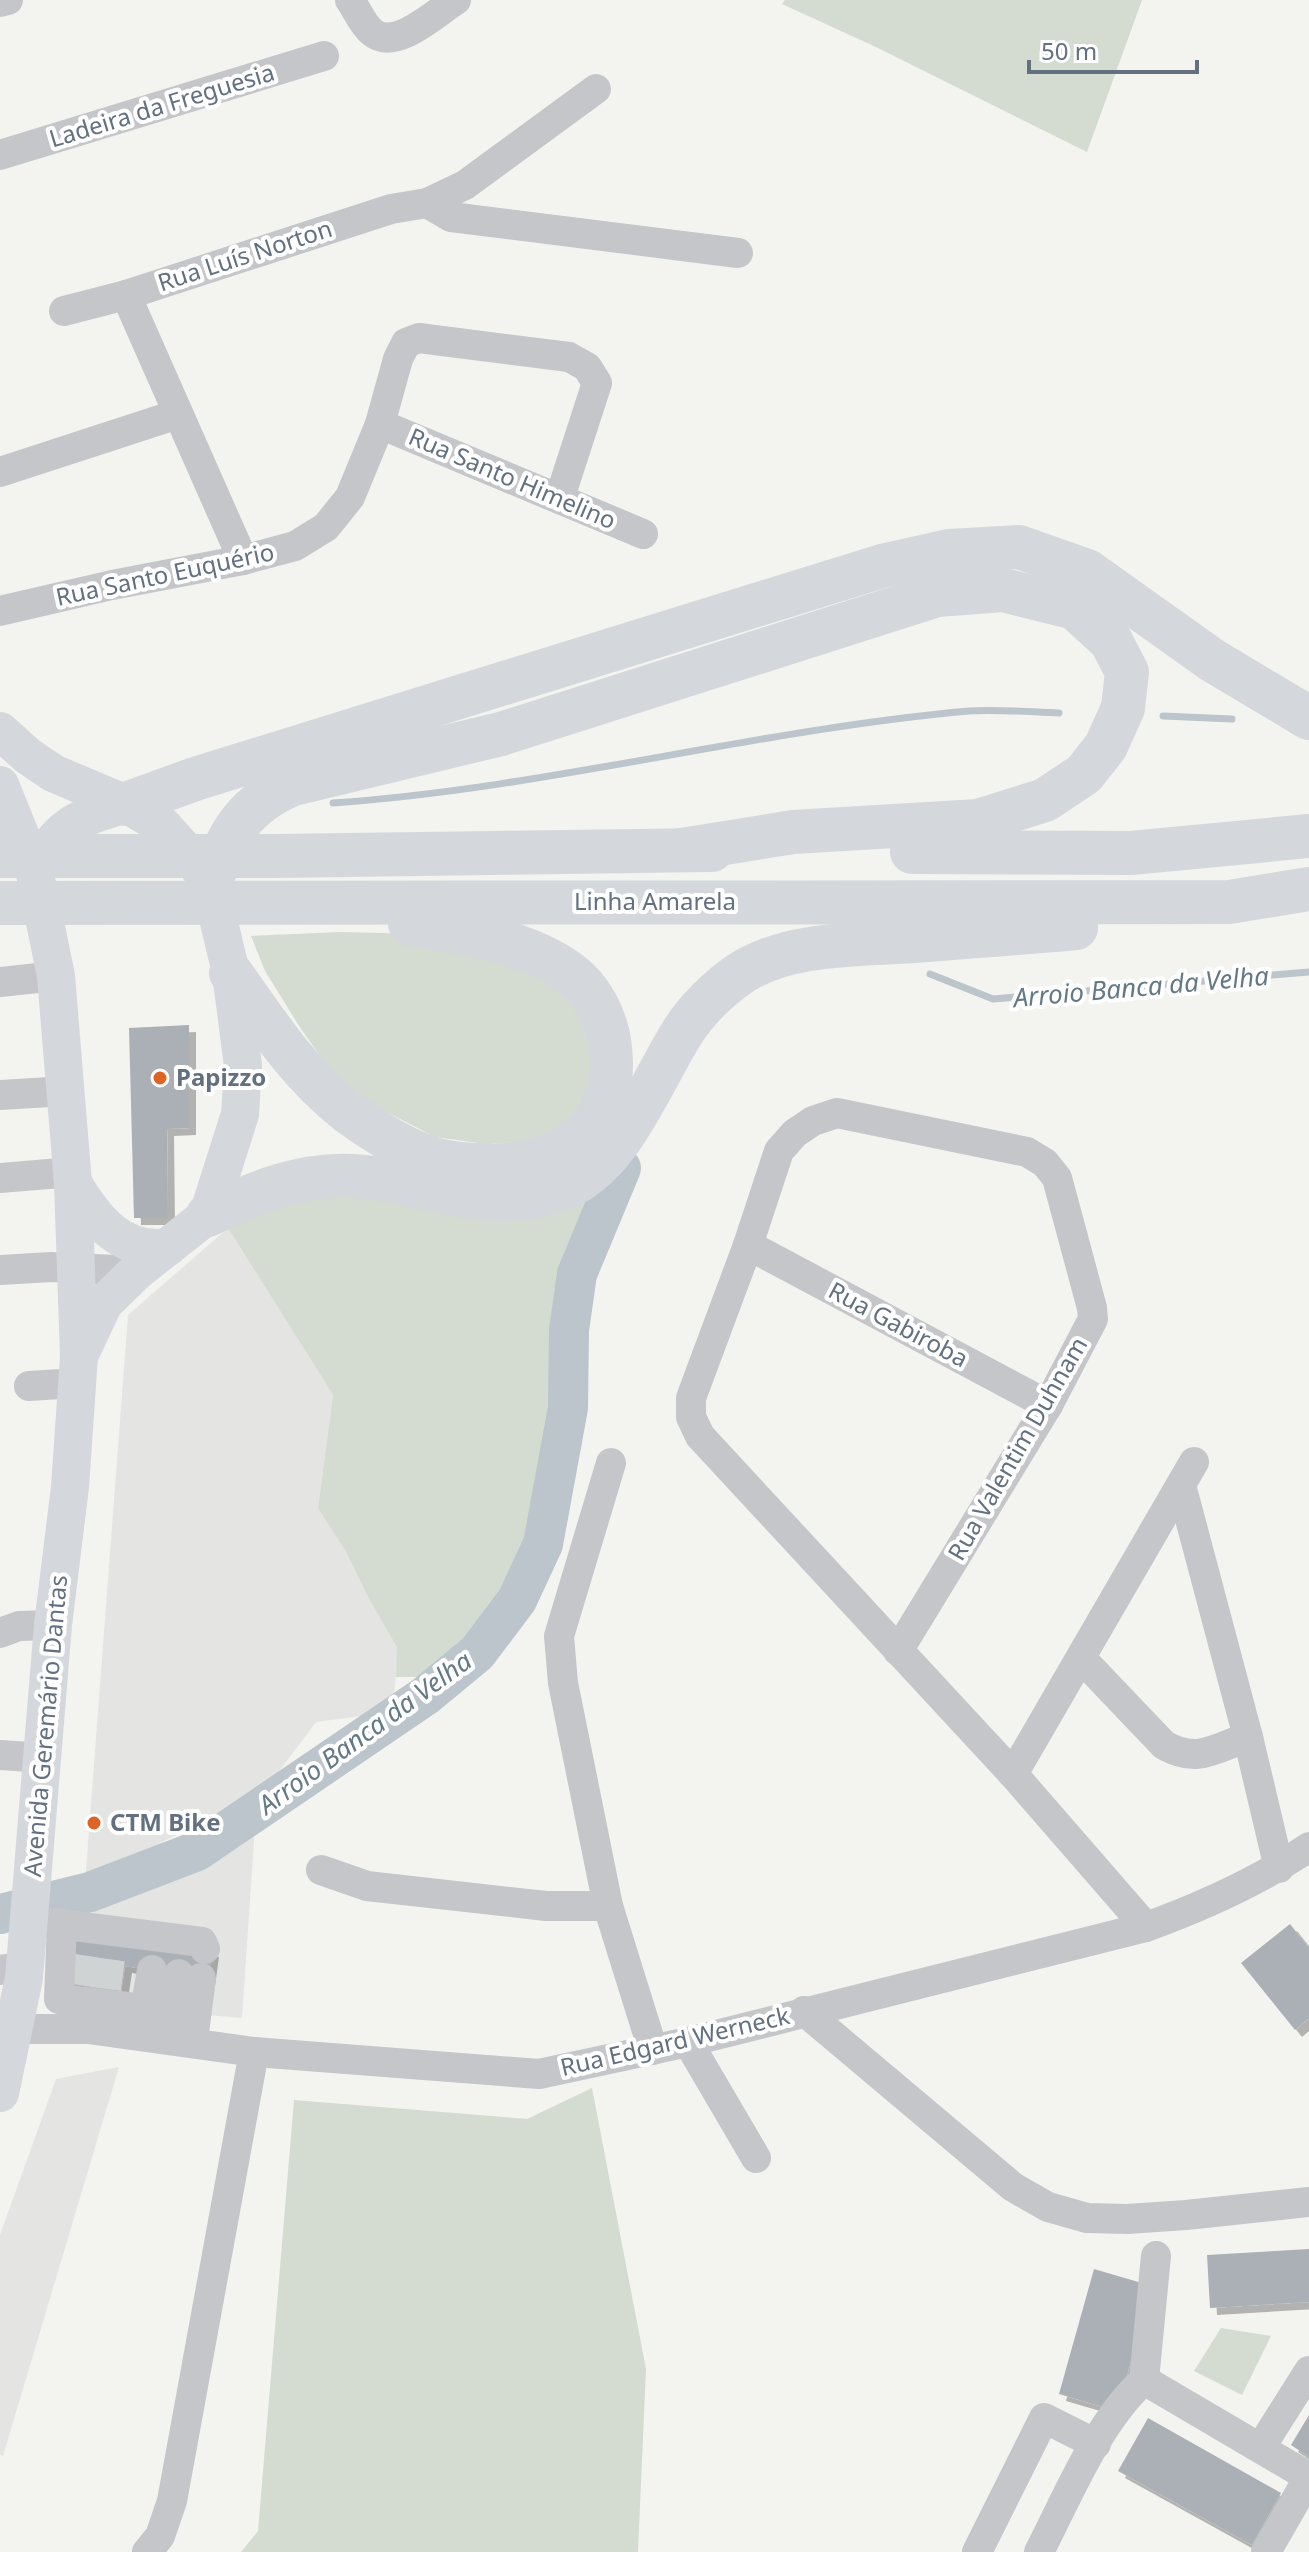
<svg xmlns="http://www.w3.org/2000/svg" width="1309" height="2552" font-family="'Noto Sans',sans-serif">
  <defs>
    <filter id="shadow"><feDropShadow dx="7" dy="7" stdDeviation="0" flood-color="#0004"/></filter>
  </defs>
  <rect width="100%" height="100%" fill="#f3f4f0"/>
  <g fill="#e4e5e3">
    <polygon points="228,1228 333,1395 318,1508 338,1536 368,1597 398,1647 393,1712 316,1722 268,1786 85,1883 128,1315"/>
    <polygon points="255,1826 242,2018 53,2002 56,1909"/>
    <polygon points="119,2067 3,2456 0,2455 0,2235 56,2079"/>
  </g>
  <g fill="#d4dbd1">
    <polygon points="785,0 1142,0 1087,152 878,48 782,4"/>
    <polygon points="340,932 387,933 502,954 574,995 593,1061 585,1094 569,1123 539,1141 486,1144 435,1137 371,1104 330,1070 301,1029 265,971 251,936"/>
    <polygon points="603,1186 537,1563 454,1677 396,1677 397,1647 368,1597 345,1550 318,1508 333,1395 228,1228 299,1195"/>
    <polygon points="592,2088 646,2369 638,2552 241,2552 258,2531 294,2100 527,2119"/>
    <polygon points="1221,2328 1271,2336 1242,2395 1194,2371"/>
  </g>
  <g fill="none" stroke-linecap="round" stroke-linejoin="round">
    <g stroke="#bcc5cb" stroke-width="7">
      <polyline points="1163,716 1232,719"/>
      <path d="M333,803c214,-15 422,-73 636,-92 29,-2 61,1 90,2"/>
      <polyline points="930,974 993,999 1309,972"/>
    </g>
    <polyline stroke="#bcc5cb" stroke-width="40" points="0,1914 90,1892 197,1851 425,1696 477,1653 517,1600 543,1544 568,1408 569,1330 577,1274 621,1168"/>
  </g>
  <g fill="#aab0b5" filter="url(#shadow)">
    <polygon points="189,1025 189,1128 167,1129 168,1218 134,1218 129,1028"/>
    <polygon points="1290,1924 1309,1948 1309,2018 1295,2030 1241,1963"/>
    <polygon points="73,1930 212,1950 208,1979 125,1966 121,1992 65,1983"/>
    <polygon points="1309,2249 1309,2302 1210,2308 1207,2255"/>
    <polygon points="1094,2269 1152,2286 1117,2411 1059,2394"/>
    <polygon points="1309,2415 1309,2457 1291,2445"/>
    <polygon points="1148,2418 1281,2493 1252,2545 1118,2471"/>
  </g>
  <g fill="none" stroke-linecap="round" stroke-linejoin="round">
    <g stroke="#cfd3d4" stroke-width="30" stroke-dasharray="30 15" stroke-linecap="butt">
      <polyline points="79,1985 87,1932"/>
      <polyline points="106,1989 113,1935"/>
    </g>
    <g stroke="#c4c6ca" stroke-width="30">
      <path d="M350,0c7,10 13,25 22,32 23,20 63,-19 84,-32"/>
      <polyline points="0,2 8,0"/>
      <polyline points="0,155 324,56"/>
      <polyline points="427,203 451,217 738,253"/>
      <polyline points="126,295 243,560"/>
      <polyline points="64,311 126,295 391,209 427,203 465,185 596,89"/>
      <polyline points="380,424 643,534"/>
      <polyline points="0,472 178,414"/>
      <polyline points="0,611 112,585 243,560 295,546 326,527 350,497 380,424 398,359 406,343 419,338 569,357 587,367 597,383 560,497"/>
      <polyline points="0,982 56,976"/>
      <polyline points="0,1095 66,1091"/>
      <polyline points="0,1178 72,1172"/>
      <polyline points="748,1245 1048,1405"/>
      <polyline points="0,1270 51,1267 137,1271"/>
      <polyline points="29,1386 76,1383"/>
      <polyline points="611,1463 559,1636 563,1683 608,1906 653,2050"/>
      <polyline points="1181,1485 1248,1737 1279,1868"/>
      <polyline points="0,1633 19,1626 53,1625"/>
      <polyline points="898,1651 1048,1405 1093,1319 1092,1308 1057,1178 1045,1163 1027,1152 837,1113 813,1121 795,1133 779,1151 748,1245 691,1398 691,1417 700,1436 1013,1774 1146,1927"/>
      <path d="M1081,1658l83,87c33,19 50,4 84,-8"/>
      <polyline points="0,1755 44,1758"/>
      <polyline points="1013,1774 1194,1462"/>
      <polyline points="321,1870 367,1886 546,1906 608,1906"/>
      <polyline points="42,1922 202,1942 205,1949"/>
      <polyline points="62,1923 59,1999 196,2015"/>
      <polyline points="0,1970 25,1966"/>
      <polyline points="145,2010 152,1970"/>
      <polyline points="804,2011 1013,2187 1048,2207 1087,2218 1127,2219 1186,2215 1309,2202"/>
      <polyline points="173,2013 179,1974"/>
      <path d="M0,2029h88l166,23 285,22 149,-32 458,-115c58,-21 112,-45 163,-80"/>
      <polyline points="194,2033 201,1978"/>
      <polyline points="688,2042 756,2158"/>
      <polyline points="1144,2380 1309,2477"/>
      <polyline points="1261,2447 1309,2371"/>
      <polyline points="147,2552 160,2536 172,2501 254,2052"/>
      <polyline points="977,2552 1044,2418 1096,2444"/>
      <path d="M1039,2552c29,-56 58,-129 105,-172l12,-124"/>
      <polyline points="1266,2552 1309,2477"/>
    </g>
    <g stroke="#d4d7dc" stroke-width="38">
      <polyline points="0,731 28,756 53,773 126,804 163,826 192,858 210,884 231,973 243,1066 240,1114 208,1215 137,1271 104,1303 82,1350"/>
      <polyline points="0,785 34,869 56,976 73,1183 79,1356 70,1487 53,1625 24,1978 0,2093"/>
      <path d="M34,869c31,-49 39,-48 92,-65"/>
      <path d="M73,1183c22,37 49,71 95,64"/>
    </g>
    <g stroke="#d4d7dc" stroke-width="44">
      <polyline points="126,804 195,779 882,566 949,551 1019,547 1087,571 1212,660 1309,718"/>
      <polyline points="912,852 1131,853 1309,836"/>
      <polyline points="0,856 274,856 712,850"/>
      <path d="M210,884c19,-50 31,-78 83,-100l208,-50 436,-139 66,-5 72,18 36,33 16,31 -4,36 -17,38 -22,28 -39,26 -67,21 -185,11 -111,18"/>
      <polyline points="0,903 1229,902 1309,889"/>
      <path d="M231,973c35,50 68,101 117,139 23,17 52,35 79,45 17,6 36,8 54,8 80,5 142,-38 128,-125 -4,-24 -18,-51 -38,-66 -46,-35 -106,-40 -161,-50"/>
      <path d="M208,1215c46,-22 93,-42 145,-39 74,4 132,41 209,13 58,-21 89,-107 120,-156 14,-23 37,-45 59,-60 49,-31 116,-28 172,-32 54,-4 109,-8 163,-13"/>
    </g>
  </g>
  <g fill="#df6325" stroke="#fff" stroke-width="3">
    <circle cx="160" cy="1078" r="8"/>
    <circle cx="94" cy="1823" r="8"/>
  </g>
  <g text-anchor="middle" stroke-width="8" stroke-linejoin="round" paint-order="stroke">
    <g font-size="24" fill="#637080" stroke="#fff">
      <text transform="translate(162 106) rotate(-17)" y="8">Ladeira da Freguesia</text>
      <text transform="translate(245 256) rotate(-18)" y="8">Rua Luís Norton</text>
      <text transform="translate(512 479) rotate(23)" y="8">Rua Santo Himelino</text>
      <text transform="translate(165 575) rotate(-12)" y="8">Rua Santo Euquério</text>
      <text x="655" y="910">Linha Amarela</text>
      <text transform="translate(898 1325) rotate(28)" y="8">Rua Gabiroba</text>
      <text transform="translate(1018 1449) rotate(-60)" y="8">Rua Valentim Duhnam</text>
      <text transform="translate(46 1726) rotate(-85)" y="8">Avenida Geremário Dantas</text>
      <text transform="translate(675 2042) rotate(-13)" y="8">Rua Edgard Werneck</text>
    </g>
    <g font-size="24" font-weight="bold" fill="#637080" stroke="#fff" text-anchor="start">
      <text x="176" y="1086">Papizzo</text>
      <text x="110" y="1831">CTM Bike</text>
    </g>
    <g font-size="26" font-style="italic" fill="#637985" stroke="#fff">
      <text transform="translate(1141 987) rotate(-5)" y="9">Arroio Banca da Velha</text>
      <text transform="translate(365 1733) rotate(-36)" y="9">Arroio Banca da Velha</text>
    </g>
  </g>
  <path d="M1029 60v12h168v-12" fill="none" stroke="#637080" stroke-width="4"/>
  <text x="1041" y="60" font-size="24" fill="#637080" stroke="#ffffff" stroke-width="6" paint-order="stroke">50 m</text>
</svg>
